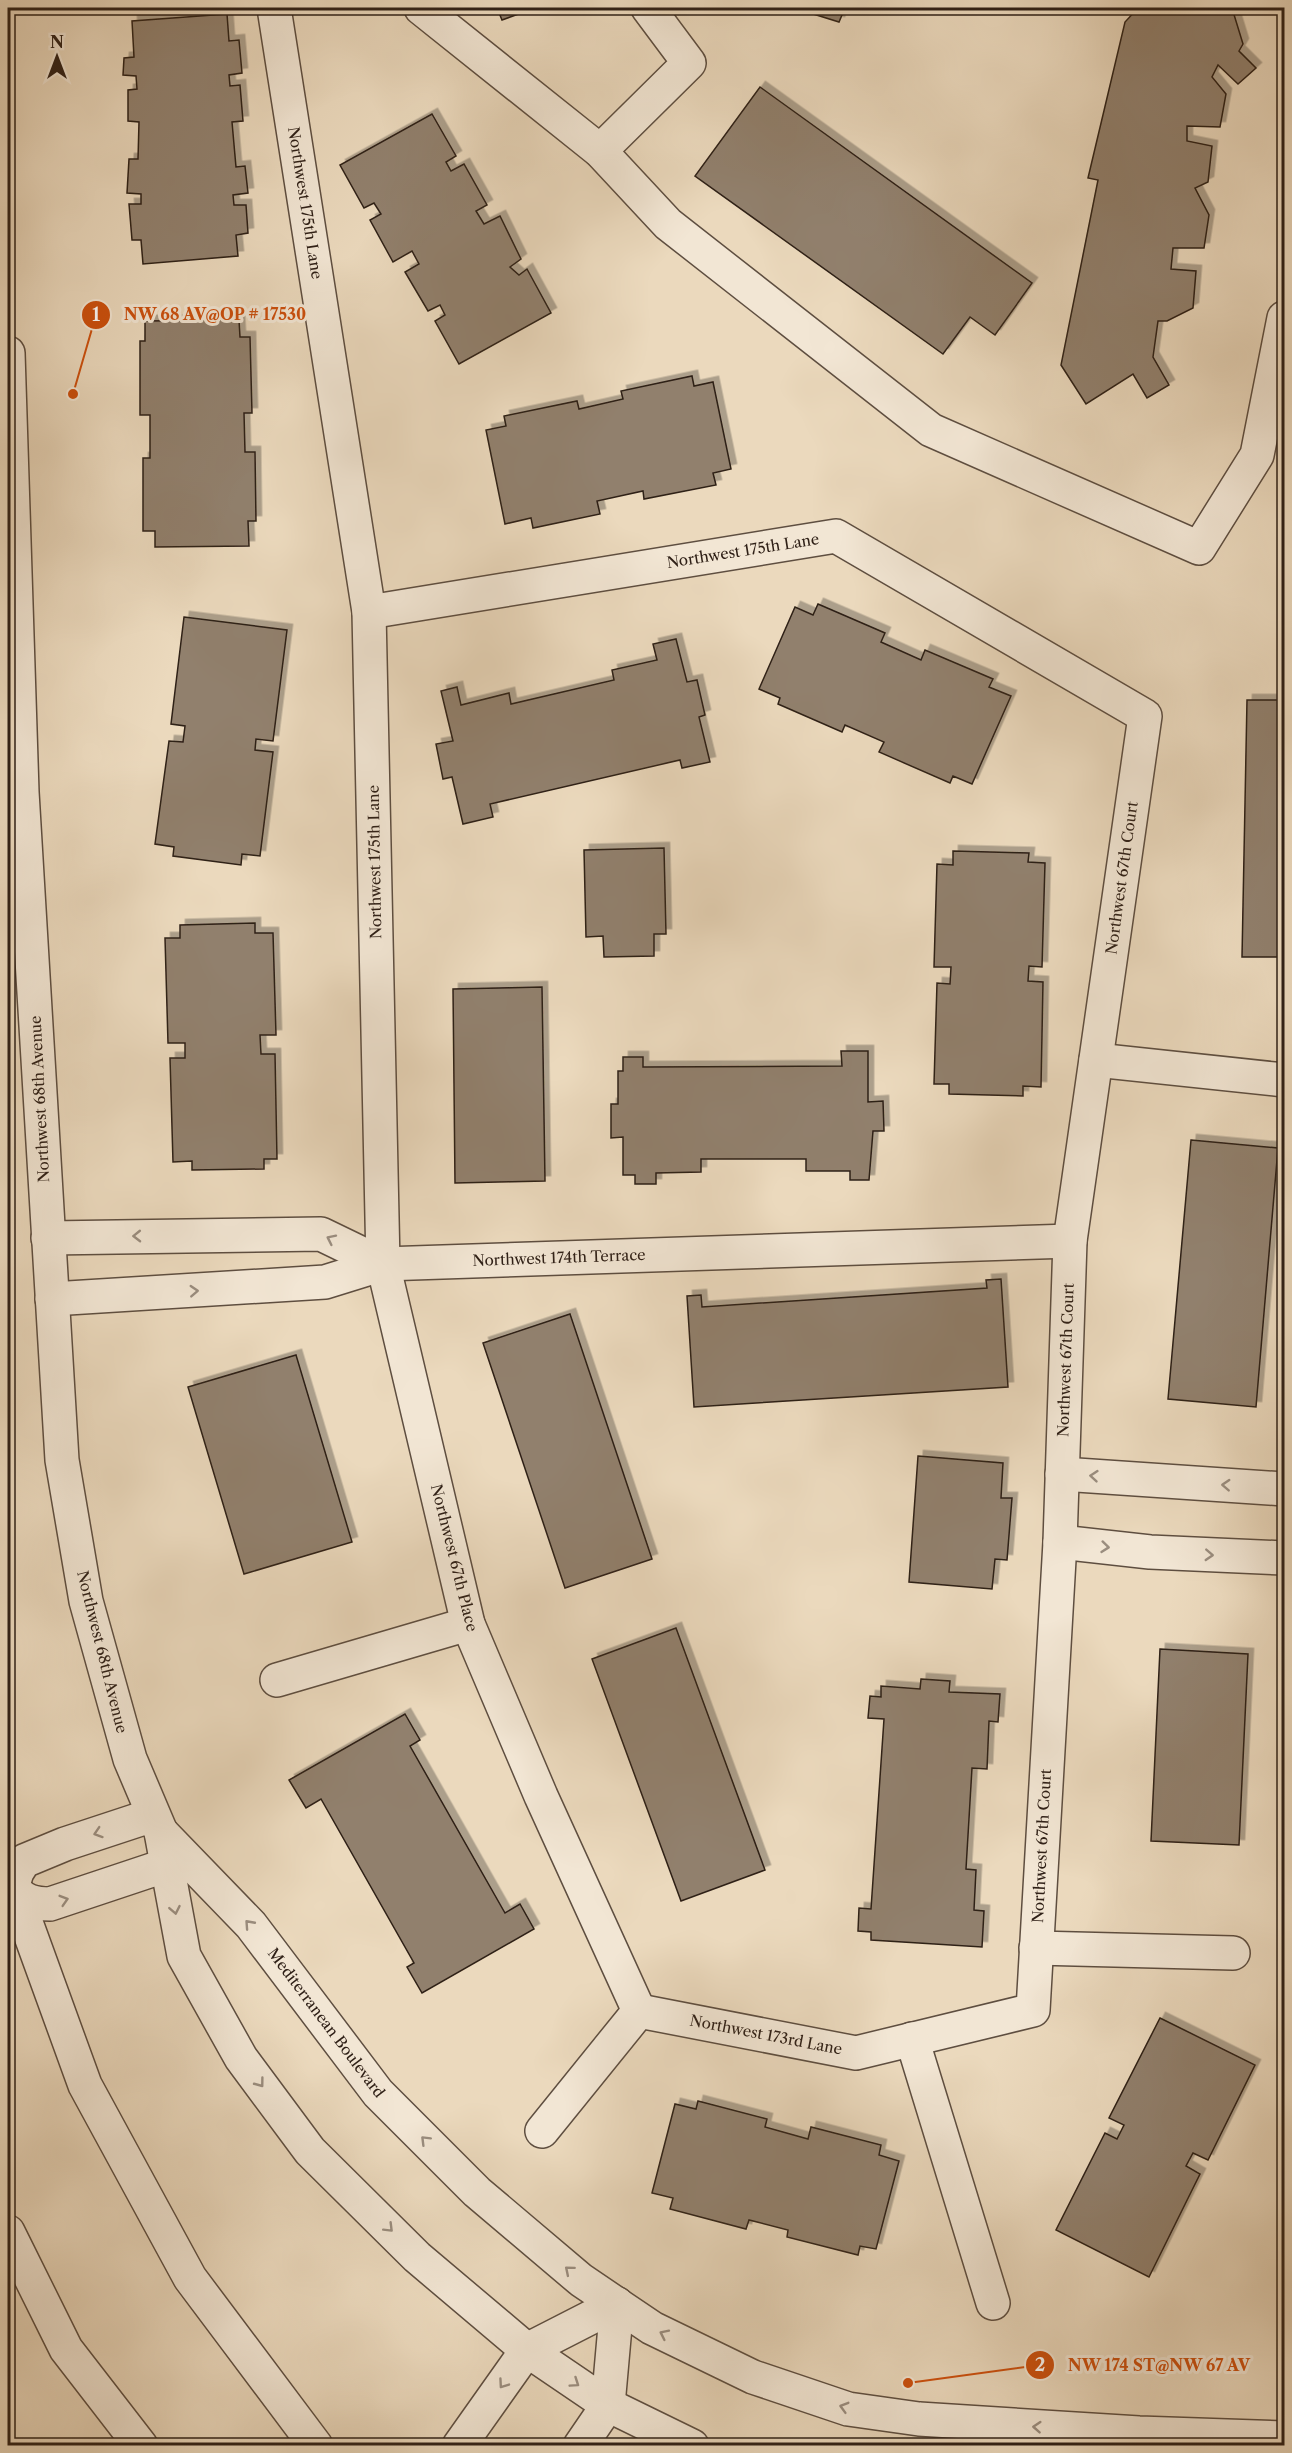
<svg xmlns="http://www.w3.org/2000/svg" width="1292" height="2453" font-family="'Libre Caslon Text',serif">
  <defs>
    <filter id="shadow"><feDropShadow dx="5.5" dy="-5.5" stdDeviation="0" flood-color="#0004"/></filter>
  </defs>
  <rect width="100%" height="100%" fill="#ebd9bd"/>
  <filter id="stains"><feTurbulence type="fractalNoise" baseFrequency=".00333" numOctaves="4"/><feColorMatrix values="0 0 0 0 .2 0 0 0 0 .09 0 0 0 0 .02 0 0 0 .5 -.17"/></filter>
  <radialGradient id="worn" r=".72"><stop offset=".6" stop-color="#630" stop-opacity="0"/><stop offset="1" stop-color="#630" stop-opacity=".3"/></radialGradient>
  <g fill="#91806d" stroke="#2f2017" stroke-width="1.5" filter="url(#shadow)">
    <polygon points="497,8 535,8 502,20"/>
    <polygon points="794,8 845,8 839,22"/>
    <polygon points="1138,8 1232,8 1243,44 1239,51 1256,68 1238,84 1218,65 1212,77 1226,94 1220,127 1187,126 1187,141 1212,146 1208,182 1195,188 1209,215 1204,248 1173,248 1171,269 1196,271 1193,308 1167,321 1158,321 1153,357 1169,385 1147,398 1133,374 1086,404 1061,365 1098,180 1088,178 1125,22"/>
    <polygon points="227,14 229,41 239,40 242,73 229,75 230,86 240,85 243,121 232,122 236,167 245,166 248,193 233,195 234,205 246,205 248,233 236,235 238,256 143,264 141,240 132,240 129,204 141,204 141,194 127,193 129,159 138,159 139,122 128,121 128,90 137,89 136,76 123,75 124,58 134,57 132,21"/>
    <polygon points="760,87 1032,283 995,335 970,317 943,354 695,176"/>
    <polygon points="432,114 456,156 446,162 451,171 464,164 487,205 476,211 484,224 500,216 521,259 510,267 519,275 527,269 551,313 459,364 435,321 445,315 440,305 428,311 405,272 419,264 412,251 393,262 370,220 381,214 374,203 364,208 340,165"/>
    <polygon points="239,320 240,337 250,337 252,413 244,413 245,452 255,452 256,521 248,521 249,546 155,547 155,531 143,531 143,458 150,458 150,415 140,415 140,341 145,341 145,321"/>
    <polygon points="692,376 694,386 713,382 731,469 713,473 716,485 644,499 643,491 597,501 600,514 533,528 531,518 505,524 486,430 506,426 504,416 577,401 579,409 623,399 621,391"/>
    <polygon points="818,604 885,633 881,642 921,660 925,650 993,679 989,687 1011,696 972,784 953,776 950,783 879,752 884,742 845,725 842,732 778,704 780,698 759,689 795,607 813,615"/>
    <polygon points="184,617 287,630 273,741 256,739 255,750 273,752 260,856 242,854 241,865 173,856 174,847 155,844 169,741 183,742 185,726 171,724"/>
    <polygon points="676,639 687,682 697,680 705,715 699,717 710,762 682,768 680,760 490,804 493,817 463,824 452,777 443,779 436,744 453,741 441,691 457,687 461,705 509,693 511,704 614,680 612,670 657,660 653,644"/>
    <polygon points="1247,700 1284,700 1284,957 1242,957"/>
    <polygon points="664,848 666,934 654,934 654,956 604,957 603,936 586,937 584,850"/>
    <polygon points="953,851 1029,853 1028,862 1045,863 1042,967 1029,966 1028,981 1043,982 1041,1087 1023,1086 1023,1096 949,1094 949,1084 934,1084 937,983 950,984 951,967 934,967 937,864 953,865"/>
    <polygon points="255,923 255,933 273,933 276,1035 260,1035 261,1054 275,1054 277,1159 264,1159 264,1169 192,1170 192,1161 173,1162 170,1058 185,1058 185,1043 168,1043 165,938 180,938 180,925"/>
    <polygon points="542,987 545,1181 455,1183 453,989"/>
    <polygon points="841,1051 868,1051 868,1102 883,1101 884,1131 873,1131 869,1180 850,1180 850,1171 806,1171 806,1159 701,1159 701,1172 656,1173 656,1184 635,1184 635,1175 623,1175 623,1137 611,1138 611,1104 618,1104 618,1071 623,1071 623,1057 643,1057 643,1067 842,1066"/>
    <polygon points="1191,1140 1278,1148 1256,1407 1168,1399"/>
    <polygon points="1001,1279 1008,1387 694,1407 687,1296 701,1295 702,1307 987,1288 986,1280"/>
    <polygon points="570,1314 652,1559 565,1588 483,1343"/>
    <polygon points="296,1355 352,1542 244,1574 188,1387"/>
    <polygon points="918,1456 1003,1463 1001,1498 1012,1498 1007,1560 995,1559 992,1589 909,1582"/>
    <polygon points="676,1628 765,1870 681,1901 592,1659"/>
    <polygon points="1160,1649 1248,1654 1239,1845 1151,1841"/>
    <polygon points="921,1679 950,1681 949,1692 1000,1694 998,1722 989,1721 987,1769 972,1768 966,1869 976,1870 974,1910 984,1911 982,1947 871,1940 871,1932 858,1931 859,1908 871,1909 884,1719 868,1718 870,1696 881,1697 881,1686 920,1689"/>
    <polygon points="405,1714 420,1740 410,1746 505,1913 520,1904 534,1929 422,1993 407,1967 414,1963 321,1799 306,1808 289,1780"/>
    <polygon points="1160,2018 1255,2065 1208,2160 1193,2153 1186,2166 1200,2174 1149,2277 1056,2230 1105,2133 1117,2139 1124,2125 1109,2118"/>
    <polygon points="698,2101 767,2119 765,2127 808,2139 811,2127 881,2145 879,2155 899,2161 876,2249 860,2246 858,2255 787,2237 788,2230 749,2220 746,2229 670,2209 673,2198 652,2193 675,2104 696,2109"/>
  </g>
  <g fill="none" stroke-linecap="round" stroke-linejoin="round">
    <defs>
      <g id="minor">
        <polyline points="274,8 369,612 383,1264 468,1624 541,1796 639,2011"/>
        <polyline points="421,8 600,151 668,224 931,430 1199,548 1257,455 1284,318"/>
        <polyline points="600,151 689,63 648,8"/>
        <polyline points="8,353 22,792 62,1460 86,1601 130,1759 161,1832 184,1956 241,2058 310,2151 417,2257 527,2350 608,2405 692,2446"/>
        <polyline points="369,612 836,536 1145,716 1070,1241 1060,1542 1033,2010 856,2053 639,2011"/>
        <polyline points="1096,1060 1284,1080"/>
        <polyline points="48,1238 321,1234 383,1264"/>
        <polyline points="52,1299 325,1282 383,1264 1070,1241"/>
        <polyline points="1062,1474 1284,1489"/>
        <polyline points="1060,1542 1150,1552 1284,1558"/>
        <polyline points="277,1680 468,1624"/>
        <polyline points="161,1832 251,1925 378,2093 477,2192 581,2280 652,2328 753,2377 848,2409 919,2419 1139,2433 1284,2438"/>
        <polyline points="8,1873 85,2085 190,2278 316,2446"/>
        <polyline points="12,1888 17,1872 24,1861 65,1844 153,1815"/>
        <path d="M12,1888c12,13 21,16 38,16l117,-39"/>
        <polyline points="1036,1948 1233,1953"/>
        <polyline points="912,2039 993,2303"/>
        <polyline points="542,2131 639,2011"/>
        <polyline points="8,2232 66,2349 141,2446"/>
        <polyline points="459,2446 527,2350 617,2304"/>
        <polyline points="580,2446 608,2405 617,2304"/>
      </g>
    </defs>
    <use href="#minor" stroke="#5e4e40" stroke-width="36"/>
    <use href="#minor" stroke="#f2e6d4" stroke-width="33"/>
  </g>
  <defs><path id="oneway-chevron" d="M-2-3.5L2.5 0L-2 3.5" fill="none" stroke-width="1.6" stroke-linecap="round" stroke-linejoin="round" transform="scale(1.5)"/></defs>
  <g stroke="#9a8d7f">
    <use href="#oneway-chevron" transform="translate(137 1236) rotate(179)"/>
    <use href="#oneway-chevron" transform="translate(331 1239) rotate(-154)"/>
    <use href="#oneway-chevron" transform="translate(194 1291) rotate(-3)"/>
    <use href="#oneway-chevron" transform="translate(1094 1476) rotate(-175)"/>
    <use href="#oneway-chevron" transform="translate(1226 1485) rotate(-177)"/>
    <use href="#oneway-chevron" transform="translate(1105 1547) rotate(6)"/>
    <use href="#oneway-chevron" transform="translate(1209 1555) rotate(3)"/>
    <use href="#oneway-chevron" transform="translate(98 1833) rotate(162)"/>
    <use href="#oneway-chevron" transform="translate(64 1900) rotate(-17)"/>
    <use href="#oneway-chevron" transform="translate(175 1910) rotate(79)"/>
    <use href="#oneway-chevron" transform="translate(249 1924) rotate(-132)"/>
    <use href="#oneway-chevron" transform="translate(260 2083) rotate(53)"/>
    <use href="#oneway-chevron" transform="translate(425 2140) rotate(-135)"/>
    <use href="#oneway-chevron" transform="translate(389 2228) rotate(45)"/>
    <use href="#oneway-chevron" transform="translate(569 2270) rotate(-140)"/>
    <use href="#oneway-chevron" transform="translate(664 2334) rotate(-154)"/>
    <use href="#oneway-chevron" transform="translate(575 2383) rotate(34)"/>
    <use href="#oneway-chevron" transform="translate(503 2384) rotate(125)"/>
    <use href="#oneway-chevron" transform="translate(844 2407) rotate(-164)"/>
    <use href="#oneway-chevron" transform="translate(1037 2427) rotate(-176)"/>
  </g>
  <g text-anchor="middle" stroke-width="6" stroke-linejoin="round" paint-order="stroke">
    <g font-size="15" fill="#2f2017" stroke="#f2e6d4">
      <text transform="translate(305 203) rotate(81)" y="5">Northwest 175th Lane</text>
      <text transform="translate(743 551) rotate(-9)" y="5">Northwest 175th Lane</text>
      <text transform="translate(375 862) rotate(-91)" y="5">Northwest 175th Lane</text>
      <text transform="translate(1122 878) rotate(-82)" y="5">Northwest 67th Court</text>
      <text transform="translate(40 1099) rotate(-93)" y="5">Northwest 68th Avenue</text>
      <text transform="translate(559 1258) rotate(-2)" y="5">Northwest 174th Terrace</text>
      <text transform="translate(1066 1360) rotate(-88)" y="5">Northwest 67th Court</text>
      <text transform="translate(454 1558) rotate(76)" y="5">Northwest 67th Place</text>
      <text transform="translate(102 1652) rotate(76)" y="5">Northwest 68th Avenue</text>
      <text transform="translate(1042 1846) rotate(-87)" y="5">Northwest 67th Court</text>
      <text transform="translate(326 2023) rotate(53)" y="5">Mediterranean Boulevard</text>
      <text transform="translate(766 2035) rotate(11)" y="5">Northwest 173rd Lane</text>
    </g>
  </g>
  <path fill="none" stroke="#cc500e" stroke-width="2" d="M73 394L96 315M908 2383L1040 2365"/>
  <g fill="#cc500e" stroke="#f2e6d4" stroke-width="2">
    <circle cx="73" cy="394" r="6"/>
    <circle cx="908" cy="2383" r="6"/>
    <circle cx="96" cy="315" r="15"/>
    <circle cx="1040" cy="2365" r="15"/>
  </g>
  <g font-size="18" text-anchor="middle" font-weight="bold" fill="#fff">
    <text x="96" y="321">1</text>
    <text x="1040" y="2371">2</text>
  </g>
  <g font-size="16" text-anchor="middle" font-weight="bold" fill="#cc500e" stroke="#f2e6d4" stroke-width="6" stroke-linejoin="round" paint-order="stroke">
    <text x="215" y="320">NW 68 AV@OP # 17530</text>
    <text x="1159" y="2371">NW 174 ST@NW 67 AV</text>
  </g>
  <rect width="1292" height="2453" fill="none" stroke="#ebd9bd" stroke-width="30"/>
  <rect x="9" y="9" width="1274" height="2435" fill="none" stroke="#2f2017" stroke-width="3"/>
  <rect x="15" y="15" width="1262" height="2423" fill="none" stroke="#2f2017" stroke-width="1.5"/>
  <g transform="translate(57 57)" stroke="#f2e6d4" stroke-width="4.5" paint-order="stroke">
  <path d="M0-4.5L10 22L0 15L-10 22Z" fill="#2f2017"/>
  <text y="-9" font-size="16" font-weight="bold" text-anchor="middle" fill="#2f2017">N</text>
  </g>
  <rect width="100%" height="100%" filter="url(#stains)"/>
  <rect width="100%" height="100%" fill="url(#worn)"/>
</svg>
